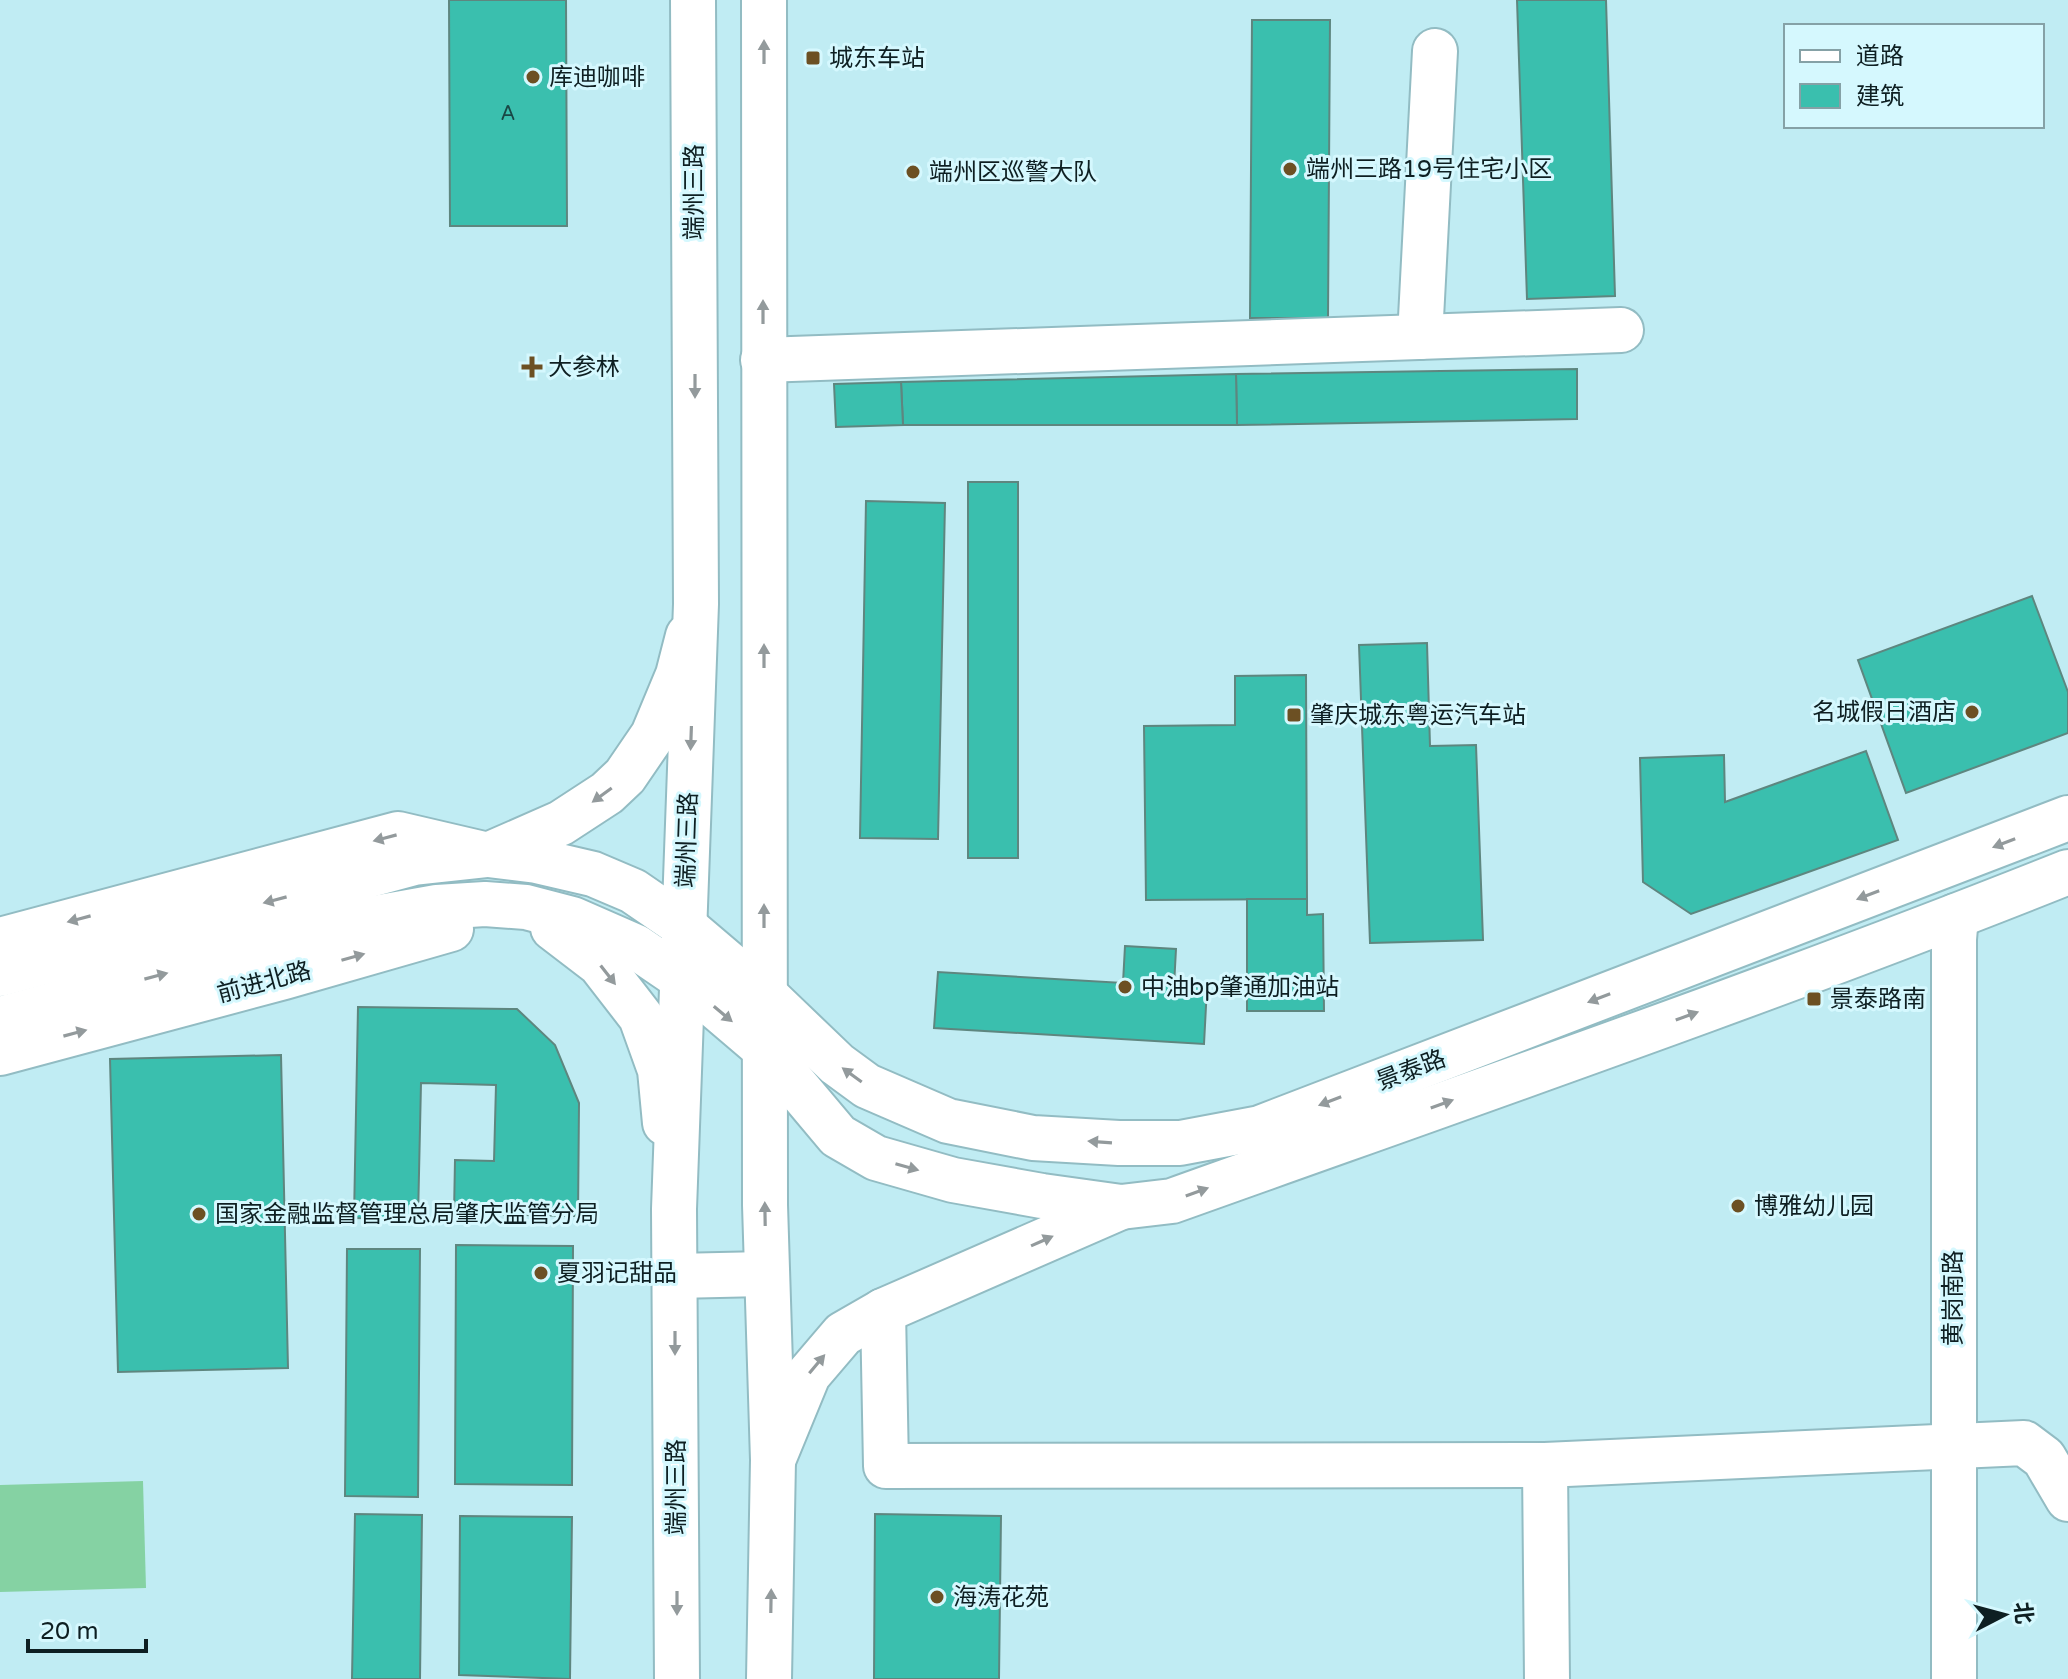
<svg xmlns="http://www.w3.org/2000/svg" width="2068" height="1679" font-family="'Varela Round','Noto Sans SC',sans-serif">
  <rect width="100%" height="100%" fill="#c0ecf3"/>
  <polygon fill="#85d2a3" points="143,1481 146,1588 0,1592 0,1485"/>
  <g fill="#3abfae" stroke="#5e867f" stroke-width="2">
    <polygon points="449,0 566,0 567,226 450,226"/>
    <polygon points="1517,0 1606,0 1615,296 1527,299"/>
    <polygon points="1252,20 1330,20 1328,318 1250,318"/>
    <polygon points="1577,369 1577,419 1237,425 1236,374"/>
    <polygon points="1236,374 1237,425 903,425 901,382"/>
    <polygon points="901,382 903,425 836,427 834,384"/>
    <rect x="968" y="482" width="50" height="376"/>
    <polygon points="866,501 945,503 938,839 860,838"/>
    <polygon points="2032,596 2068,692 2068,733 1906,793 1858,660"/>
    <polygon points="1427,643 1430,746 1476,745 1483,940 1370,943 1359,645"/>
    <polygon points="1306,675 1307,899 1146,900 1144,726 1235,725 1235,676"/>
    <polygon points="1866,751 1898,840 1691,914 1643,882 1640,758 1724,755 1725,802"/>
    <polygon points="1247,899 1307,899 1307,915 1323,914 1324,1011 1247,1011"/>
    <polygon points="1125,946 1176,949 1174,986 1207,987 1204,1044 934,1028 938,972 1123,983"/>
    <polygon points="358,1007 517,1009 555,1045 579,1103 578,1216 454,1214 455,1160 494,1161 496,1085 421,1083 418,1219 354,1218"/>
    <polygon points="281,1055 288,1368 118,1372 110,1059"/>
    <polygon points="456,1245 573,1246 572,1485 455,1484"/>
    <polygon points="347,1249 420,1249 418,1497 345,1496"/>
    <polygon points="355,1514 422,1515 420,1679 352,1679"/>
    <polygon points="875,1514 1001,1516 999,1679 874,1679"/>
    <polygon points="460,1516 572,1517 570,1679 459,1675"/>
  </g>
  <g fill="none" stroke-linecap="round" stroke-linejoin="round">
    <defs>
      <g id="minor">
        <polyline points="1420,337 1435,51"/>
        <polyline points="763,360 1621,330"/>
        <polyline points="553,928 600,964 641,1017 660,1070 665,1123"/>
        <polyline points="0,940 398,834 488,855 537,861 593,874 633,891 684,926 764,994 837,1064 867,1086 948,1121 1033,1138 1119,1143 1180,1143 1260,1128 2068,818"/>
        <polyline points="0,974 414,863 488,855 561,823 607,793 625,776 653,735 678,675 688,636"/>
        <path d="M0,1019l364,-99 73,-13 48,-3 41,3 46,12 64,28 47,32 81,69 74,88 38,22 77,22 89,16 79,11 51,-6c299,-107 600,-211 896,-329"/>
        <polyline points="0,1053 284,977 451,929"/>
        <polyline points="883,1311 886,1466 1545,1465 2024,1443 2044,1458 2068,1499"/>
        <polyline points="773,1460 808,1375 843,1334 883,1311 1121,1207"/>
        <polyline points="1545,1465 1547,1679"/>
        <polyline points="1954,1679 1954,939 1956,916"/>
      </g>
      <g id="major">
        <polyline points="764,0 765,1205 773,1460 769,1679"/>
        <polyline points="675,1276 767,1274"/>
        <polyline points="677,1679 674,1209 696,604 693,0"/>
      </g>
    </defs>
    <use href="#minor" stroke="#92bcc3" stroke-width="48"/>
    <use href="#major" stroke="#92bcc3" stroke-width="48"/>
    <use href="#minor" stroke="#fff" stroke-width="44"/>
    <use href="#major" stroke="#fff" stroke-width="44"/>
  </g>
  <defs><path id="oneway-solid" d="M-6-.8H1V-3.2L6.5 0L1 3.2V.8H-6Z" transform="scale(2)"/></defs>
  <g fill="#939a9c">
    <use href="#oneway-solid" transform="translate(764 52) rotate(-90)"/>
    <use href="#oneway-solid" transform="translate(763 312) rotate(-90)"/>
    <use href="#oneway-solid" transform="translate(695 386) rotate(90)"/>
    <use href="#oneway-solid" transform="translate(764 656) rotate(-90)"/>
    <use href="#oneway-solid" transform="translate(691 738) rotate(92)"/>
    <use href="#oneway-solid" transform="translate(602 795) rotate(144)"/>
    <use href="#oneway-solid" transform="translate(385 838) rotate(165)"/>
    <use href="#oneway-solid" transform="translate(2004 843) rotate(159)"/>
    <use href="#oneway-solid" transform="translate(1868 895) rotate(159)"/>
    <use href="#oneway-solid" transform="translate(275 900) rotate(165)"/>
    <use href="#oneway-solid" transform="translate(764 916) rotate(-90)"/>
    <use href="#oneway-solid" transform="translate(79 919) rotate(165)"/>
    <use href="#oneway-solid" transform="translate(353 957) rotate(-16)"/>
    <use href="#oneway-solid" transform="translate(608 975) rotate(52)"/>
    <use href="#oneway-solid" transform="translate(156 976) rotate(-15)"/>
    <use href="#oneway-solid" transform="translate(1599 998) rotate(159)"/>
    <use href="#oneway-solid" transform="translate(723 1014) rotate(40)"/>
    <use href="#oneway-solid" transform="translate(1687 1016) rotate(-20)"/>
    <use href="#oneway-solid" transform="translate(75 1033) rotate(-15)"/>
    <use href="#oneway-solid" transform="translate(852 1075) rotate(-144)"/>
    <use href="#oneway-solid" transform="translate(1330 1101) rotate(159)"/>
    <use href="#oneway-solid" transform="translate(1442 1104) rotate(-20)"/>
    <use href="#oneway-solid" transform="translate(1100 1142) rotate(-176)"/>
    <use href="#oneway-solid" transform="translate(907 1167) rotate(16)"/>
    <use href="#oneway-solid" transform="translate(1197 1192) rotate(-20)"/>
    <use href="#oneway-solid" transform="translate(765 1214) rotate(-91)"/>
    <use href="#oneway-solid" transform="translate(1042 1241) rotate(-24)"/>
    <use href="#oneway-solid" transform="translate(675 1343) rotate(90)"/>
    <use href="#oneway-solid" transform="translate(817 1364) rotate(-50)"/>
    <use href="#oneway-solid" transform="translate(771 1601) rotate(-89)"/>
    <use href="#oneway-solid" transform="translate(677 1603) rotate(90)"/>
  </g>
  <g fill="#6c5023" stroke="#d5f8fe" stroke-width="3">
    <rect x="805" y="50" width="16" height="16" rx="4"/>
    <circle cx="533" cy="77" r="8"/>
    <circle cx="1290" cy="169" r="8"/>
    <circle cx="913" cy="172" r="8"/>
    <path d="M528 355h8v8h8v8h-8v8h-8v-8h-8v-8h8z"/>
    <circle cx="1972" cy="712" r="8"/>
    <rect x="1286" y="707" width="16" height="16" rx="4"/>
    <circle cx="1125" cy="987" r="8"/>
    <rect x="1806" y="991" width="16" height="16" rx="4"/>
    <circle cx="1738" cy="1206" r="8"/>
    <circle cx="199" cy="1214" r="8"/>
    <circle cx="541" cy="1273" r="8"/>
    <circle cx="937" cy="1597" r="8"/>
  </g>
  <g text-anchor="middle" stroke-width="6" stroke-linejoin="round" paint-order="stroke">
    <g font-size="20" fill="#194745">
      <text x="508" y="120">A</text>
    </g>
    <g font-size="24" fill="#0e1f22" stroke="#d5f8fe" text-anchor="start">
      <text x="829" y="66">城东车站</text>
      <text x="549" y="85">库迪咖啡</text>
      <text x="1306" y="177">端州三路19号住宅小区</text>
      <text x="929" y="180">端州区巡警大队</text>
      <text x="548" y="375">大参林</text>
      <text x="1956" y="720" text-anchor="end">名城假日酒店</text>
      <text x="1310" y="723">肇庆城东粤运汽车站</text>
      <text x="1141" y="995">中油bp肇通加油站</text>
      <text x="1830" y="1007">景泰路南</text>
      <text x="1754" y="1214">博雅幼儿园</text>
      <text x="215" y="1222">国家金融监督管理总局肇庆监管分局</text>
      <text x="557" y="1281">夏羽记甜品</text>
      <text x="953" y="1605">海涛花苑</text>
    </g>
    <g font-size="24" fill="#0e1f22" stroke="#d5f8fe">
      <text transform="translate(694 192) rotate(-90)" y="8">端州三路</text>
      <text transform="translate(687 840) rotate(-88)" y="8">端州三路</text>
      <text transform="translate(264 982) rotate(-15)" y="8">前进北路</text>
      <text transform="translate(1411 1070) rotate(-21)" y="8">景泰路</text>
      <text transform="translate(1953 1298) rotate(-90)" y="8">黄岗南路</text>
      <text transform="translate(676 1487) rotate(-90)" y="8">端州三路</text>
    </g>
  </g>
  <rect x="1784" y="24" width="260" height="104" fill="#d5f8fe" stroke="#85a1a6" stroke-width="2"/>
  <rect x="1800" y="50" width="40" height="12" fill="#ffffff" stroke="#85a1a6" stroke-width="2"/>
  <text x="1856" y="64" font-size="24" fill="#0e1f22">道路</text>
  <rect x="1800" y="84" width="40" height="24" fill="#3abfae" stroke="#85a1a6" stroke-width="2"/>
  <text x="1856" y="104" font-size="24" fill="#0e1f22">建筑</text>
  <g transform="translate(2004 1615) rotate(84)" stroke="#d5f8fe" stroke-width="6" paint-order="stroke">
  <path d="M0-6L14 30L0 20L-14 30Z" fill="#0e1f22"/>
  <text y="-12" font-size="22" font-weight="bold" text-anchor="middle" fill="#0e1f22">北</text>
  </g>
  <path d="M28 1639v12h118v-12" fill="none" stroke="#0e1f22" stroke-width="4"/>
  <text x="40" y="1639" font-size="24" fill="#0e1f22" stroke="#d5f8fe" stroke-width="6" paint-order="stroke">20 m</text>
</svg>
